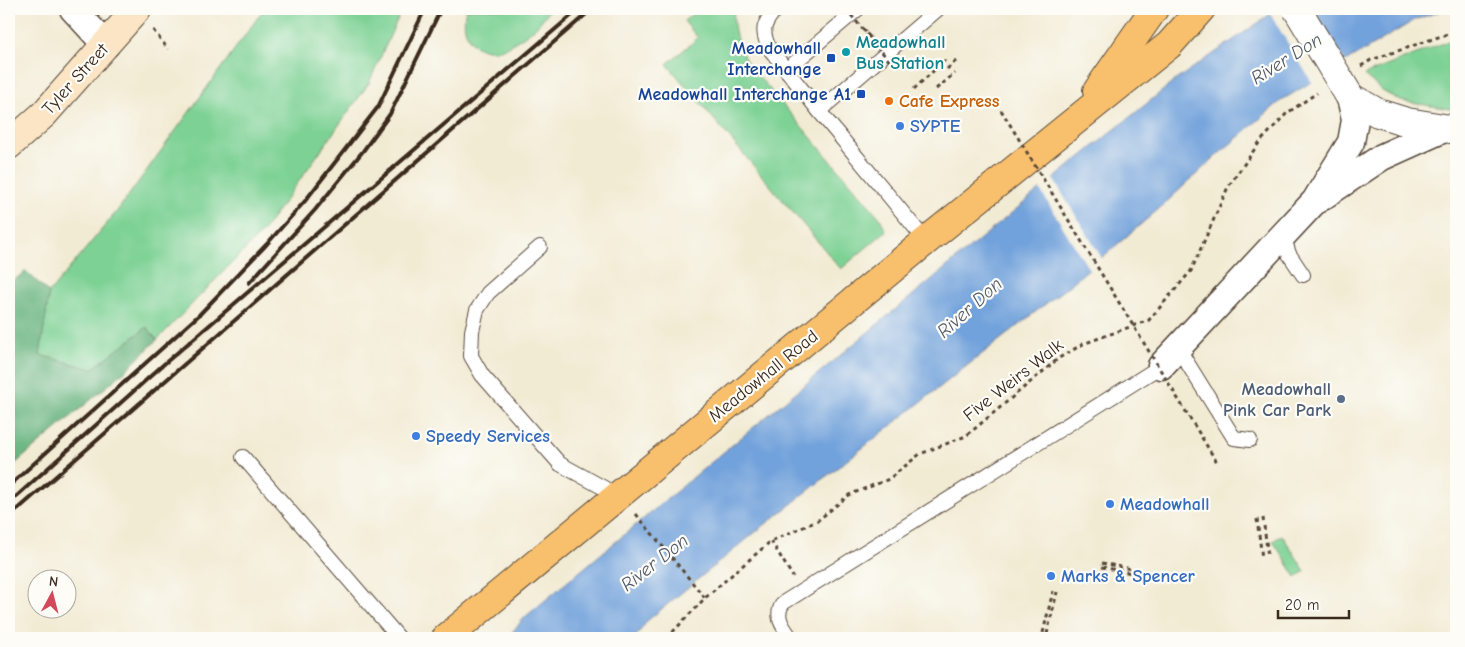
<svg xmlns="http://www.w3.org/2000/svg" width="1465" height="647" font-family="'Comic Neue',sans-serif">
  <rect width="100%" height="100%" fill="#fdfcf7"/>
  <filter id="ink" filterUnits="userSpaceOnUse"><feTurbulence type="fractalNoise" baseFrequency=".02" numOctaves="2"/><feDisplacementMap in="SourceGraphic" scale="10" xChannelSelector="R" yChannelSelector="G"/><feConvolveMatrix kernelMatrix="1 2 1 2 8 2 1 2 1" color-interpolation-filters="sRGB"/></filter>
  <filter id="wash" filterUnits="userSpaceOnUse"><feTurbulence type="fractalNoise" baseFrequency=".0096" numOctaves="4" result="noise"/><feDisplacementMap in="SourceGraphic" scale="20" xChannelSelector="R" yChannelSelector="G"/><feGaussianBlur stdDeviation="1.12" result="paint"/><feColorMatrix in="noise" values="0 0 0 0 0 0 0 0 0 0 0 0 0 0 0 0 0 1.4 0 .05"/><feComposite in="paint" operator="in"/></filter>
  <g filter="url(#wash)">
    <rect width="100%" height="100%" fill="#f2ebd4"/>
    <g fill="#7dd194" stroke="#5c7e59">
      <polygon points="264,9 402,9 369,83 264,230 157,340 147,327 92,369 40,355 49,293 118,210"/>
      <path d="M466,9h84c-4,6 -9,12 -14,18 -6,6 -28,20 -36,23 -4,1 -8,0 -12,0 -21,-3 -27,-23 -22,-41z"/>
      <path d="M699,9h35c-2,19 4,39 14,55l132,154 6,13 -45,38 -174,-205 31,-26 -14,-17z"/>
      <polygon points="1456,38 1456,110 1401,101 1384,92 1364,75"/>
      <polygon points="1282,535 1305,571 1296,577 1273,541"/>
    </g>
    <polygon fill="#66b37e" stroke="#506e4e" points="26,271 49,293 40,355 92,369 147,327 157,340 125,371 9,469 9,284"/>
    <polygon fill="#72a2db" stroke="#56667c" points="1278,9 1446,9 1415,20 1282,100 1215,157 1160,208 1071,284 757,531 647,621 635,638 507,638 525,617 1026,201 1177,79"/>
    <g fill="#f2ebd4">
      <polygon points="1273,9 1313,9 1346,64 1313,84 1269,12"/>
      <polygon points="1052,177 1103,260 1090,271 1039,188"/>
    </g>
  </g>
  <g filter="url(#ink)">
    <g fill="none" stroke-linecap="round" stroke-linejoin="round">
      <defs>
        <g id="service">
          <path d="M776,9c-13,15 -15,21 -7,39l50,63 107,130"/>
          <polyline points="786,70 858,9"/>
          <polyline points="819,111 938,9"/>
          <polyline points="1283,235 1289,254 1303,275"/>
          <polyline points="540,247 488,293 477,310 472,331 471,356 482,375 560,464 604,488 615,499"/>
          <polyline points="1178,348 1234,438 1250,440"/>
          <polyline points="243,457 399,638"/>
          <path d="M791,638c-8,-11 -17,-22 -8,-35l378,-237"/>
        </g>
        <g id="minor">
          <polyline points="73,9 106,45"/>
          <polyline points="1319,199 1382,157 1444,129"/>
          <polyline points="1161,366 1315,201 1351,142 1355,120 1350,97"/>
        </g>
        <polyline id="tertiary" points="1350,97 1378,113 1407,122 1456,130"/>
        <polyline id="secondary" points="9,145 44,114 137,9"/>
        <g id="primary">
          <polyline points="1097,91 1154,9"/>
          <polyline points="446,638 926,241 1169,45 1201,9"/>
        </g>
      </defs>
      <use href="#service" stroke="#564739" stroke-width="16"/>
      <use href="#minor" stroke="#564739" stroke-width="29"/>
      <use href="#tertiary" stroke="#564739" stroke-width="30"/>
      <use href="#secondary" stroke="#564739" stroke-width="30"/>
      <use href="#primary" stroke="#564739" stroke-width="30"/>
      <g stroke="#564739" stroke-width="3" stroke-dasharray="4 4" stroke-linecap="butt">
        <polyline points="863,29 872,40"/>
        <polyline points="153,30 168,49"/>
        <polyline points="1361,66 1371,60 1456,31"/>
        <polyline points="947,69 957,60"/>
        <polyline points="914,89 945,60"/>
        <polyline points="936,89 955,73"/>
        <polyline points="636,514 705,598"/>
        <polyline points="1263,518 1268,557"/>
        <polyline points="1257,519 1262,558"/>
        <polyline points="771,541 793,577"/>
        <polyline points="1102,563 1136,570"/>
        <polyline points="1102,567 1136,574"/>
        <polyline points="1043,633 1053,591"/>
        <polyline points="1047,634 1057,592"/>
        <polyline points="667,638 705,598 771,541 817,521 849,495 889,479 920,454 966,436 1059,358 1083,344 1149,320 1191,271 1228,187 1259,143 1287,113 1317,93"/>
      </g>
      <use href="#service" stroke="#fff" stroke-width="14"/>
      <use href="#minor" stroke="#fff" stroke-width="26"/>
      <use href="#tertiary" stroke="#fff" stroke-width="28"/>
      <use href="#secondary" stroke="#fce5c4" stroke-width="28"/>
      <use href="#primary" stroke="#f8bf6c" stroke-width="28"/>
      <g stroke="#3b2a1e" stroke-width="4">
        <polyline points="249,283 315,210 363,151 390,114 441,9"/>
        <polyline points="9,486 199,315 266,245 305,201 378,107 425,9"/>
        <polyline points="9,503 164,364 579,9"/>
        <polyline points="9,517 592,9"/>
      </g>
      <defs>
        <polyline id="tertiary-bridge" points="1297,9 1350,97"/>
      </defs>
      <use href="#tertiary-bridge" stroke="#564739" stroke-width="30" stroke-linecap="butt"/>
      <g stroke="#564739" stroke-width="3" stroke-dasharray="4 4" stroke-linecap="butt">
        <polyline points="846,9 891,63"/>
        <polyline points="1001,110 1218,464"/>
      </g>
      <use href="#tertiary-bridge" stroke="#fff" stroke-width="28"/>
    </g>
  </g>
  <circle fill="#0f9aa8" stroke="#fdfcf7" stroke-width="2" cx="846" cy="52" r="5"/>
  <g fill="#1a4fb4" stroke="#fdfcf7" stroke-width="2">
    <rect x="826" y="53" width="10" height="10" rx="2.5"/>
    <rect x="856" y="89" width="10" height="10" rx="2.5"/>
  </g>
  <circle fill="#e8710a" stroke="#fdfcf7" stroke-width="2" cx="889" cy="101" r="5"/>
  <g fill="#3f7fe0" stroke="#fdfcf7" stroke-width="2">
    <circle cx="900" cy="126" r="5"/>
    <circle cx="416" cy="436" r="5"/>
    <circle cx="1110" cy="504" r="5"/>
    <circle cx="1051" cy="576" r="5"/>
  </g>
  <circle fill="#5c6f8a" stroke="#fdfcf7" stroke-width="2" cx="1341" cy="399" r="5"/>
  <g text-anchor="middle" stroke-width="4.5" stroke-linejoin="round" paint-order="stroke">
    <g font-size="18" font-weight="bold" fill="#0d838f" stroke="#fdfcf7" text-anchor="start">
      <text x="856" y="48">Meadowhall<tspan x="856" dy="21">Bus Station</tspan></text>
    </g>
    <g font-size="18" font-weight="bold" fill="#164399" stroke="#fdfcf7" text-anchor="end">
      <text x="821" y="54">Meadowhall<tspan x="821" dy="21">Interchange</tspan></text>
      <text x="851" y="100">Meadowhall Interchange A1</text>
    </g>
    <g font-size="18" fill="#3b2a1e" stroke="#fdfcf7">
      <text transform="translate(75 79) rotate(-48)" y="6">Tyler Street</text>
      <text transform="translate(763 376) rotate(-39)" y="6">Meadowhall Road</text>
      <text transform="translate(1013 380) rotate(-38)" y="6">Five Weirs Walk</text>
    </g>
    <g font-size="18" font-weight="bold" fill="#c56008" stroke="#fdfcf7" text-anchor="start">
      <text x="899" y="107">Cafe Express</text>
    </g>
    <g font-size="18" font-weight="bold" fill="#366cbe" stroke="#fdfcf7" text-anchor="start">
      <text x="910" y="132">SYPTE</text>
      <text x="426" y="442">Speedy Services</text>
      <text x="1120" y="510">Meadowhall</text>
      <text x="1061" y="582">Marks &amp; Spencer</text>
    </g>
    <g font-size="18" font-weight="bold" fill="#4e5e75" stroke="#fdfcf7" text-anchor="end">
      <text x="1331" y="395">Meadowhall<tspan x="1331" dy="21">Pink Car Park</tspan></text>
    </g>
    <g font-size="19" font-style="italic" fill="#515a6a" stroke="#fdfcf7">
      <text transform="translate(1286 58) rotate(-32)" y="7">River Don</text>
      <text transform="translate(969 307) rotate(-42)" y="7">River Don</text>
      <text transform="translate(654 562) rotate(-38)" y="7">River Don</text>
    </g>
  </g>
  <rect width="1465" height="647" fill="none" stroke="#fdfcf7" stroke-width="30"/>
  <g transform="translate(52 594) rotate(7)"><circle r="24" fill="#fdfcf7" stroke="#afa8a0"/>
  <path d="M0-4L9 19L0 12L-9 19Z" fill="#d1495b"/>
  <text y="-8" font-size="14" font-weight="bold" text-anchor="middle" fill="#3b2a1e">N</text>
  </g>
  <path d="M1278 610v8h71v-8" fill="none" stroke="#3b2a1e" stroke-width="2.5"/>
  <text x="1285" y="610" font-size="15" fill="#3b2a1e" stroke="#fdfcf7" stroke-width="4" paint-order="stroke">20 m</text>
</svg>
